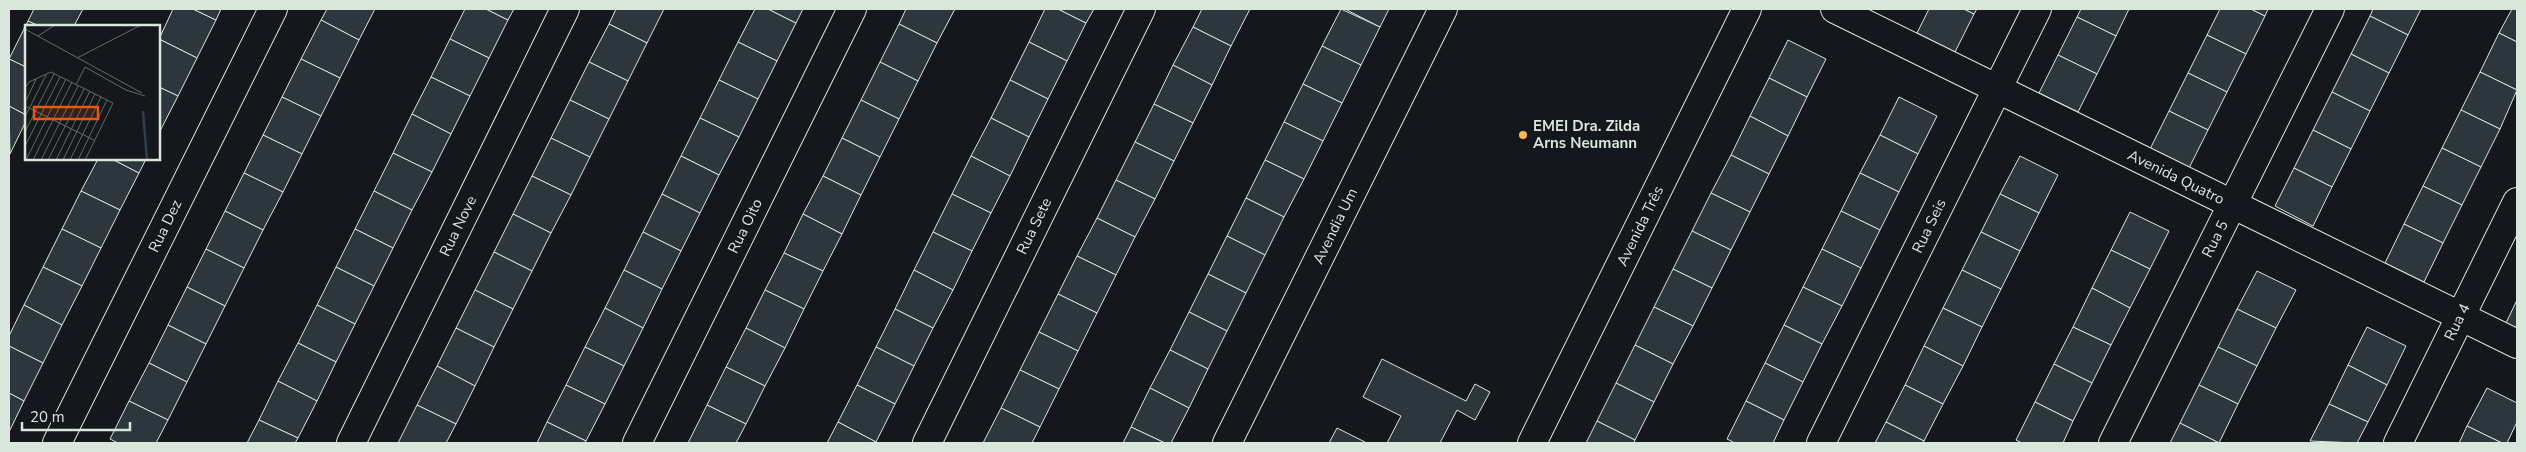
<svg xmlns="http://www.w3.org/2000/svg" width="2526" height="452" font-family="'Nunito Sans',sans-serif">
  <rect width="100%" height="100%" fill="#14181c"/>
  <g fill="#2c363c" stroke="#d8e6dc">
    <polygon points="34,9 83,9 74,26 39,26 28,21"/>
    <polygon points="173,9 193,9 216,20 197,58 159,39"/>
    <polygon points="193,9 221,9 216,20"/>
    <polygon points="327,9 375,9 359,40 321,20"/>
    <polygon points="465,9 486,9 508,20 489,58 450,39"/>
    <polygon points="486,9 514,9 508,20"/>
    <polygon points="616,9 664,9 647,43 609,24"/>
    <polygon points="755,9 768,9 796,23 777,61 738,42"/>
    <polygon points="768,9 803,9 796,23"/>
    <polygon points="906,9 955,9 937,43 899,24"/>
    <polygon points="1045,9 1058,9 1086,23 1067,61 1029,42"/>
    <polygon points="1058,9 1094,9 1086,23"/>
    <polygon points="1202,9 1250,9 1231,46 1193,27"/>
    <polygon points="1341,9 1380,27 1361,65 1322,46"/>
    <polygon points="1345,9 1389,9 1380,27"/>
    <polygon points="1929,9 1964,9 1974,14 1955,52 1917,33"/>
    <polygon points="1964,9 1977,9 1974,14"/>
    <polygon points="2081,9 2129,9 2116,36 2077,17"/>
    <polygon points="2220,9 2251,9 2265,16 2246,54 2207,35"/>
    <polygon points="2251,9 2268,9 2265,16"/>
    <polygon points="2373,9 2421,9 2408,35 2370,16"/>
    <polygon points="2512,9 2517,9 2517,42 2499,33"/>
    <polygon points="2370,16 2408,35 2389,73 2351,54"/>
    <polygon points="2077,17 2116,36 2097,74 2058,55"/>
    <polygon points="321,20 359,40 340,78 301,59"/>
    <polygon points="28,21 39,26 26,26 26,67 9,59"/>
    <polygon points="609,24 647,43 628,81 589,62"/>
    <polygon points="899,24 937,43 918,81 880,62"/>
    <polygon points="1193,27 1231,46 1212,85 1173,65"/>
    <polygon points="2499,33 2517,42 2517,90 2480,72"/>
    <polygon points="2207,35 2246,54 2227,92 2188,73"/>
    <polygon points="159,39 197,58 178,96 159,87"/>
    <polygon points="450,39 489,58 470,96 431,77"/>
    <polygon points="1788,40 1826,59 1807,97 1769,78"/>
    <polygon points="738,42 777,61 758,99 719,80"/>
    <polygon points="1029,42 1067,61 1048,99 1010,80"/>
    <polygon points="1322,46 1361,65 1342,103 1303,84"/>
    <polygon points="2351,54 2389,73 2370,111 2332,92"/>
    <polygon points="2058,55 2097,74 2078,112 2039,93"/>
    <polygon points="9,59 26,67 26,115 9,106"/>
    <polygon points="301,59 340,78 321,116 282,97"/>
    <polygon points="589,62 628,81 609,119 570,100"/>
    <polygon points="880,62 918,81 899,119 861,100"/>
    <polygon points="1173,65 1212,85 1193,123 1154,104"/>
    <polygon points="2480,72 2517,90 2500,129 2461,110"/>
    <polygon points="2188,73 2227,92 2208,130 2169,111"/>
    <polygon points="431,77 470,96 451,134 412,114"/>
    <polygon points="1769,78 1807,97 1788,136 1750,116"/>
    <polygon points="719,80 758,99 739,137 700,118"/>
    <polygon points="1010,80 1048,99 1029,137 991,118"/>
    <polygon points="1303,84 1342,103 1323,141 1284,122"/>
    <polygon points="159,87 178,96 159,133"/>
    <polygon points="2332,92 2370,111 2351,149 2313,130"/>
    <polygon points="282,97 321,116 302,154 263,135"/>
    <polygon points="1899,97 1937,116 1918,154 1880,135"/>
    <polygon points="570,100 609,119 590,157 551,138"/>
    <polygon points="861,100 899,119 880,157 842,138"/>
    <polygon points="1154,104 1193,123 1174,161 1135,142"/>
    <polygon points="9,106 26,115 26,121 10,154"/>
    <polygon points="2461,110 2500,129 2481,167 2442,148"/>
    <polygon points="2169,111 2208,130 2189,168 2150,149"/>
    <polygon points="412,114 451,134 432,172 393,153"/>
    <polygon points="1750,116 1788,136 1769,174 1731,155"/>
    <polygon points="700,118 739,137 719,175 681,156"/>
    <polygon points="991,118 1029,137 1010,176 971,156"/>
    <polygon points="1284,122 1323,141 1304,179 1265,160"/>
    <polygon points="2313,130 2351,149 2332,187 2294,168"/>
    <polygon points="263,135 302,154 283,192 244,173"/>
    <polygon points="1880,135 1918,154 1899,192 1860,173"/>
    <polygon points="551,138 590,157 571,195 532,176"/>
    <polygon points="842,138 880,157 861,195 823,176"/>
    <polygon points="1135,142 1174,161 1155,199 1116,180"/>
    <polygon points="2442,148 2481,167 2462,205 2423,186"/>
    <polygon points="393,153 432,172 412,210 374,191"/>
    <polygon points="1731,155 1769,174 1750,212 1711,193"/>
    <polygon points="681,156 719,175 700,213 662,194"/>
    <polygon points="971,156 1010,176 991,213 952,194"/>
    <polygon points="2020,156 2058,175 2039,213 2000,194"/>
    <polygon points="98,159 112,159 139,173 120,210 81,191"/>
    <polygon points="112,159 146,159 139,173"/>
    <polygon points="1265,160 1304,179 1284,217 1246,198"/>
    <polygon points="2294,168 2332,187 2313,226 2275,206"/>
    <polygon points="244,173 283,192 263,230 225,211"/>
    <polygon points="1860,173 1899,192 1880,230 1841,211"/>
    <polygon points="532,176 571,195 551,233 513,214"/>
    <polygon points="823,176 861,195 842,234 803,214"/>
    <polygon points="1116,180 1155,199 1135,237 1097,218"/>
    <polygon points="2423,186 2462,205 2443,243 2404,224"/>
    <polygon points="81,191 120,210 101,248 62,229"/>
    <polygon points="374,191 412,210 393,248 355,229"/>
    <polygon points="1711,193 1750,212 1731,250 1692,231"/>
    <polygon points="662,194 700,213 681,251 643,232"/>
    <polygon points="952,194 991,213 972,251 933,232"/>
    <polygon points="2000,194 2039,213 2020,251 1981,232"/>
    <polygon points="1246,198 1284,217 1265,255 1227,236"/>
    <polygon points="225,211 263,230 244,268 206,249"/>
    <polygon points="1841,211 1880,230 1861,268 1822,249"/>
    <polygon points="2130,212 2169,231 2150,269 2111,250"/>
    <polygon points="513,214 551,233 532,271 494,252"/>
    <polygon points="803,214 842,234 823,271 784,253"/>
    <polygon points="1097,218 1135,237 1116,275 1077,256"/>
    <polygon points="2404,224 2443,243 2424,282 2385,263"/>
    <polygon points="62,229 101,248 82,286 43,267"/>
    <polygon points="355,229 393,248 374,286 336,267"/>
    <polygon points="1692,231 1731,250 1712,288 1673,269"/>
    <polygon points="643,232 681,251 662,289 624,270"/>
    <polygon points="933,232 972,251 953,290 914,270"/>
    <polygon points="1981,232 2020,251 2001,289 1962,270"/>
    <polygon points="1227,236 1265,255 1246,293 1208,274"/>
    <polygon points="206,249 244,268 225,306 187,287"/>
    <polygon points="1822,249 1861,268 1842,306 1803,287"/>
    <polygon points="2111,250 2150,269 2130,308 2092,288"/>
    <polygon points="494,252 532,271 513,309 475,290"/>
    <polygon points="784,253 823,271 804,309 765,290"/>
    <polygon points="1077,256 1116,275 1097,313 1058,294"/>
    <polygon points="43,267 82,286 62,325 24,305"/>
    <polygon points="336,267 374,286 355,324 317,305"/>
    <polygon points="1673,269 1712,288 1693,326 1654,307"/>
    <polygon points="624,270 662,289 643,328 605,308"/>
    <polygon points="914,270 953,290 933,328 895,309"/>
    <polygon points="1962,270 2001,289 1982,327 1943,308"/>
    <polygon points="2257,271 2296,290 2276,328 2237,309"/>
    <polygon points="1208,274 1246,293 1227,331 1189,312"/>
    <polygon points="187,287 225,306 206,344 168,325"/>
    <polygon points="1803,287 1842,306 1822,344 1784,325"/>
    <polygon points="2092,288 2130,308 2111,345 2073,327"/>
    <polygon points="475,290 513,309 494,347 456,328"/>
    <polygon points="765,290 804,309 785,348 746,328"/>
    <polygon points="1058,294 1097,313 1078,351 1039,332"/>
    <polygon points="2517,300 2517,329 2506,323"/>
    <polygon points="24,305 62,325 43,363 9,346 9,336"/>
    <polygon points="317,305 355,324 336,362 298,343"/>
    <polygon points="1654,307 1693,326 1673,364 1635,345"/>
    <polygon points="605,308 643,328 624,366 585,347"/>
    <polygon points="1943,308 1982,327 1963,366 1924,346"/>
    <polygon points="895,309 933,328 914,366 876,347"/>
    <polygon points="2237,309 2276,328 2257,366 2218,347"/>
    <polygon points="1189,312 1227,331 1208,369 1170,350"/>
    <polygon points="168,325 206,344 187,382 149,363"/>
    <polygon points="1784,325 1822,344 1803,382 1765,363"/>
    <polygon points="2073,327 2111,345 2092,383 2054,364"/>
    <polygon points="2367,327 2406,346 2387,385 2348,365"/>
    <polygon points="456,328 494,347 475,386 437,366"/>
    <polygon points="746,328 785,348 765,386 726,367"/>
    <polygon points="1039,332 1078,351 1059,389 1020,370"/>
    <polygon points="298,343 336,362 317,401 278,381"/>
    <polygon points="1635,345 1673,364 1654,402 1616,383"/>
    <polygon points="9,346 43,363 24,401 9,393"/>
    <polygon points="1924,346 1963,366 1943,404 1905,385"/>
    <polygon points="585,347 624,366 605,404 566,385"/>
    <polygon points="876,347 914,366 895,404 857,385"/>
    <polygon points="2218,347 2257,366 2238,404 2199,385"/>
    <polygon points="1170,350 1208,369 1189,408 1150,388"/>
    <polygon points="1382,359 1466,401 1475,384 1490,392 1475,420 1457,410 1440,443 1387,443 1401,416 1363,397"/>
    <polygon points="149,363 187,382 168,420 129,401"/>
    <polygon points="1765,363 1803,382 1784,420 1746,401"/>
    <polygon points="2054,364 2092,383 2073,421 2035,402"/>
    <polygon points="2348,365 2387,385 2368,422 2329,404"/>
    <polygon points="437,366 475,386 456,424 417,405"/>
    <polygon points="726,367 765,386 746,424 707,405"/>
    <polygon points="1020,370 1059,389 1040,427 1001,408"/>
    <polygon points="278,381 317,401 298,438 259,420"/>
    <polygon points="1616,383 1654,402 1635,440 1597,421"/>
    <polygon points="566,385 605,404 586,441 547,422"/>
    <polygon points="857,385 895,404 876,442 838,422"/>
    <polygon points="1905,385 1943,404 1924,441 1886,422"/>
    <polygon points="2199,385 2238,404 2219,443 2180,423"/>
    <polygon points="1150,388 1189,408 1171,443 1165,443 1131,427"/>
    <polygon points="2487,388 2517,403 2517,422 2507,443 2502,443 2467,426"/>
    <polygon points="9,393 24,401 9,432"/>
    <polygon points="129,401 168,420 156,443 118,443 110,439"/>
    <polygon points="1746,401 1784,420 1773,443 1735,443 1727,439"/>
    <polygon points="2035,402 2073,421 2063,443 2022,443 2016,440"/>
    <polygon points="2329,404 2368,422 2357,443 2310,441"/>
    <polygon points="417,405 456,424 446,443 398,443"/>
    <polygon points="707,405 746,424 736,443 688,443"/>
    <polygon points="1001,408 1040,427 1032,443 983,443"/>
    <polygon points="259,420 298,438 295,443 247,443"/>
    <polygon points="1597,421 1635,440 1634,443 1586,443"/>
    <polygon points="547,422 586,441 585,443 537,443"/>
    <polygon points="838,422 876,442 876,443 827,443"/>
    <polygon points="1886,422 1924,441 1923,443 1875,443"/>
    <polygon points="2180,423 2219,443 2170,443"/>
    <polygon points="2467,426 2502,443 2459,443"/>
    <polygon points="1131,427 1165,443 1123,443"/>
    <polygon points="1337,428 1367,443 1329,443"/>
  </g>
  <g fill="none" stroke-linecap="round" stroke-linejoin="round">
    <defs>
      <g id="minor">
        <polyline points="1835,9 2517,344"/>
        <polyline points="57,443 273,9"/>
        <polyline points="351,443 565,9"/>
        <polyline points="637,443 852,9"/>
        <polyline points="927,443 1141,9"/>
        <polyline points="1227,443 1443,9"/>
        <polyline points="1532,443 1747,9"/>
        <polyline points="1821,443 2037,9"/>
        <polyline points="2113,443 2330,9"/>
        <polyline points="2398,443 2517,202"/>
      </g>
    </defs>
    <use href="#minor" stroke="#d8e6dc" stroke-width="30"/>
    <use href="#minor" stroke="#14181c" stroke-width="28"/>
  </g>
  <circle fill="#ffb74d" stroke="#14181c" stroke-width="2" cx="1523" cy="135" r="5"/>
  <g text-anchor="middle" stroke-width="4" stroke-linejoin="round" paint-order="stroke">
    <g font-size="15" font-weight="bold" fill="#d8e6dc" stroke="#14181c" text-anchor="start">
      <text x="1533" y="131">EMEI Dra. Zilda<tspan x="1533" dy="17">Arns Neumann</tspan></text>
    </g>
    <g font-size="15" fill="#d8e6dc" stroke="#14181c">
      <text transform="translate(2176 177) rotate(26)" y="5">Avenida Quatro</text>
      <text transform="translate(165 226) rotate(-64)" y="5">Rua Dez</text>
      <text transform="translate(458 226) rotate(-64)" y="5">Rua Nove</text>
      <text transform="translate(745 226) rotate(-64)" y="5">Rua Oito</text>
      <text transform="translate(1034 226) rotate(-64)" y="5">Rua Sete</text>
      <text transform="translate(1335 226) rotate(-64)" y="5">Avendia Um</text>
      <text transform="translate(1640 226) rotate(-64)" y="5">Avenida Três</text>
      <text transform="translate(1929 226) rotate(-64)" y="5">Rua Seis</text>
      <text transform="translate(2215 239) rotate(-63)" y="5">Rua 5</text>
      <text transform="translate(2457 322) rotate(-64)" y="5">Rua 4</text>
    </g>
  </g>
  <g transform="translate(25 25)">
    <rect width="135" height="135" fill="#14181c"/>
    <path fill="none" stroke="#2f3f4d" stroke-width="2.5" d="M118,86l4,49"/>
    <path fill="none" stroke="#626a69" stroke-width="1" d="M0,4l117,64M13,11l17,-11M52,33l64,-33M60,42l41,23 19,6M51,60l9,-18M0,63l4,-6 22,-10 62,31 -28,57M0,78l11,-24M0,81l69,34M0,92l21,-42M0,107l29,-58M0,121l35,-69M1,135l40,-81M8,135l39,-78M16,135l37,-74M23,135l36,-71M31,135l34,-69M38,135l32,-66M45,135l31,-63M53,135l29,-60"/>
    <path fill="#e8590c" fill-opacity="0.15" stroke="#e8590c" stroke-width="2.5" d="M9,82h64v12h-64z"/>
    <rect width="135" height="135" fill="none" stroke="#d8e6dc" stroke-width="2.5"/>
  </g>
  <rect width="2526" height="452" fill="none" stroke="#d8e6dc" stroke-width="20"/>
  <path d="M22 422v8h108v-8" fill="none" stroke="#d8e6dc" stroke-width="2.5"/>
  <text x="30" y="422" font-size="15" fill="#d8e6dc" stroke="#14181c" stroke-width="4" paint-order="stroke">20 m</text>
</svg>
